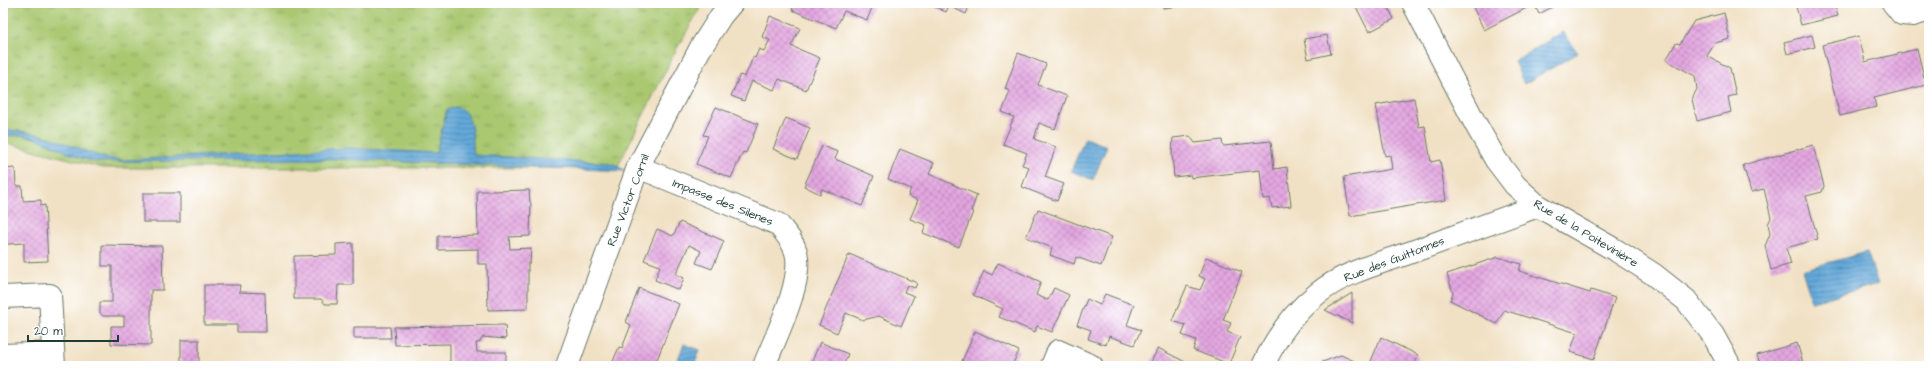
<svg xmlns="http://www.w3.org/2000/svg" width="1932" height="369" font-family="'Architects Daughter',sans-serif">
  <defs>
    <pattern id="park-tufts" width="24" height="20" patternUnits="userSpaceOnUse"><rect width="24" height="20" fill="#a9c870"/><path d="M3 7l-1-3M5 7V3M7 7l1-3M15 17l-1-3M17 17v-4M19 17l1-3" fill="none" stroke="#89a45d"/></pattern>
    <pattern id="water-rules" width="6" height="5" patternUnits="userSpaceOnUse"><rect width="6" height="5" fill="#64a8d9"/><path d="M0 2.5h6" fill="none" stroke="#528ab1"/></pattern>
    <pattern id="building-cross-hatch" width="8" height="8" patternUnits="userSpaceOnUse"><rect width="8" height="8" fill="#e4a7e1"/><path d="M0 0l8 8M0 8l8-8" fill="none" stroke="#b889b7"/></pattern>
  </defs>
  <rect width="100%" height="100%" fill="#fff"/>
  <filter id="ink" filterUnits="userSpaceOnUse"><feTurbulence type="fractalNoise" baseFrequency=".025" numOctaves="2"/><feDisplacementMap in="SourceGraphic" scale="8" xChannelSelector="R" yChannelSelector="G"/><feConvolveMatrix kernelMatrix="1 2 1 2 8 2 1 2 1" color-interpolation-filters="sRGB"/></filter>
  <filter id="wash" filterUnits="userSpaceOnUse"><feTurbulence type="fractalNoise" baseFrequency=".012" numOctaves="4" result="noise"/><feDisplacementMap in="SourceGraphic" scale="16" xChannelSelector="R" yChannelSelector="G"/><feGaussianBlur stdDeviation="0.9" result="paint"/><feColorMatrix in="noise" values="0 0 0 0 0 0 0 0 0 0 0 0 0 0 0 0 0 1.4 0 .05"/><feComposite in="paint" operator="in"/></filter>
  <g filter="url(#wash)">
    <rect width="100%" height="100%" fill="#f1e1c4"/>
    <polygon fill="url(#park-tufts)" stroke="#648252" points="3,3 703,3 676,50 617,168 103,168 3,142"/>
    <g fill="url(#water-rules)" stroke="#427286">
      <polygon points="1563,32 1578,53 1524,84 1514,61"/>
      <path d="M455,107c20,3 17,33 19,48l138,8 14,8 -293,-12 -236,3c-26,-3 -46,-22 -72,-26 -7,-2 -15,0 -22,0v-7c19,2 39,5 57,12 22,8 37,17 61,19l228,-12 87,5 10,-41 1,-2z"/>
      <polygon points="1085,138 1107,146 1093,180 1071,171"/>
      <polygon points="1867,252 1878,284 1812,302 1802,270"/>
      <polygon points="684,344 700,350 694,366 675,366"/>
    </g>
    <g id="blocks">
      <g fill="url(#building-cross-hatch)">
        <polygon points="795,3 874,3 867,20 844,11 836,28 792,10"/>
        <polygon points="926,3 970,3 966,14 949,6 946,12"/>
        <polygon points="1163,3 1199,3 1199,4 1163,8"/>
        <polygon points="1354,3 1386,3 1394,19 1369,32"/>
        <polygon points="1471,3 1560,3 1539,14 1534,4 1484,30"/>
        <polygon points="1795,3 1840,3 1835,6 1838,16 1801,25"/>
        <polygon points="1724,13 1730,39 1715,43 1707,56 1730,68 1736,95 1728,97 1731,112 1697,121 1692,99 1697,89 1695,76 1666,60 1676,43 1680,44 1694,21"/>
        <polygon points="770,16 800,28 791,46 820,58 806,90 779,79 774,90 752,81 744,101 731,96 740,75 745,77 753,57 755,58 759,49 764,51 770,40 762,37"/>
        <polygon points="1327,35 1331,54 1308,59 1304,39"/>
        <polygon points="1812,35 1815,47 1787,54 1784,42"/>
        <polygon points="1859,36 1865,62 1917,49 1926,85 1874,98 1876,107 1840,116 1822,45"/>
        <polygon points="1018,53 1046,64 1038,85 1067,96 1055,129 1039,123 1034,139 1056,147 1045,177 1064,184 1057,201 1022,187 1029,167 1022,165 1027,153 1003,144 1014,117 1002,112 1010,91 1005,89"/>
        <polygon points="1414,98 1419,127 1425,126 1431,162 1440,160 1446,200 1350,216 1344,177 1392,169 1390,155 1385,156 1376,105"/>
        <polygon points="716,107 758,124 746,153 743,152 731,178 696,164 708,136 703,135"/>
        <polygon points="786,118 810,128 797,159 773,149"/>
        <polygon points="1190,136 1195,143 1222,140 1223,146 1271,141 1274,169 1287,167 1291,206 1272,208 1270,198 1263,199 1260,170 1191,178 1191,175 1174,177 1172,154 1173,138"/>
        <polygon points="1813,145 1824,186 1822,192 1806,196 1818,239 1786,248 1791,264 1771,270 1765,246 1770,234 1768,224 1771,218 1764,189 1751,192 1743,165"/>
        <polygon points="822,146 838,152 835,159 874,176 862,206 822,189 820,194 804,186"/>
        <polygon points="900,149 934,163 929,174 977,195 971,211 973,212 959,247 923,233 926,225 910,219 918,200 908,196 911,189 888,179"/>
        <polygon points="15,168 16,186 22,186 23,201 41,200 41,206 45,205 48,261 24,262 24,243 9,244 3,246 3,169"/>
        <polygon points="492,191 529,190 530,202 531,203 530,236 509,237 510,249 531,248 530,263 528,263 528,309 488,310 487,264 478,264 478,249 438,250 438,236 478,235 477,191"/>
        <rect x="143" y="193" width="37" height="29"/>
        <polygon points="1038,209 1112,237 1101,266 1076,257 1074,264 1050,255 1052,248 1026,237"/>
        <polygon points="680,222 724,241 712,269 696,263 701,251 689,245 676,274 684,278 679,290 655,280 660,266 644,260 657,229 673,236"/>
        <polygon points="353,243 353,285 338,285 337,304 325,304 321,299 294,299 294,256 336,255 336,244"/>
        <polygon points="102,245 162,246 163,290 151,290 151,345 111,344 111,326 124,326 124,316 103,316 100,313 100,302 112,302 112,266 102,266"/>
        <polygon points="849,254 917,283 915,288 907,285 904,292 914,296 901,326 879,316 863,320 846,313 837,333 819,325"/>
        <polygon points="1206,257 1242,272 1223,320 1231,323 1227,332 1240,337 1229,364 1193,350 1196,340 1182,335 1186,325 1172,321 1187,286 1200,290 1205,279 1199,276"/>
        <polygon points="1498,257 1521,264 1519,271 1590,293 1591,290 1615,298 1594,359 1570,352 1577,333 1504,310 1497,324 1450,300 1453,293 1447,274"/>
        <polygon points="998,263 1041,282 1036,295 1048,300 1054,288 1069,295 1052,332 1037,326 1035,332 999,317 1003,309 973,295 984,271 992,275"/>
        <polygon points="204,285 240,285 239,292 265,293 266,332 237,332 237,325 204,325"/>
        <polygon points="639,288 679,304 656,362 661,366 611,366 619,347 622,348 631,325 626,322"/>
        <polygon points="1352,293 1352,323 1325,310"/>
        <polygon points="1105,294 1134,305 1127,325 1141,330 1134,345 1109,336 1106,345 1088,339 1091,330 1077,325 1087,299 1100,305"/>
        <polygon points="505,325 506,339 483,337 479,343 476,343 477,352 506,352 506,366 443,366 443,363 450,362 450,344 395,345 394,327"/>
        <polygon points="354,327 390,327 391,338 354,338"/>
        <polygon points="975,331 1019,351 1012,365 1009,363 1008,366 960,366"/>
        <polygon points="1381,337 1418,355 1414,366 1369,366"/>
        <rect x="181" y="340" width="18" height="26"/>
        <polygon points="820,342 848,354 843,366 810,366"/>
        <polygon points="1797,343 1804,366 1761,366 1757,355"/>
        <polygon points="1158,348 1193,366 1149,366"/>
        <polygon points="1341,355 1365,366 1312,366"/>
      </g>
    </g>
  </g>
  <g filter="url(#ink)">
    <use href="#blocks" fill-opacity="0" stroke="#687666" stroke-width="1"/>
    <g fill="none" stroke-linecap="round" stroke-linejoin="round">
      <defs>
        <g id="minor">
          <polyline points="1413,3 1475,123 1496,160 1515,185 1538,206 1617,251 1653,274 1686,300 1713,335 1730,366"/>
          <polyline points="1893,3 1902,14 1913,15 1929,10"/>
          <path d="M638,167l140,57c7,9 15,17 18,28 8,29 -21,86 -32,114"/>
          <polyline points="3,297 50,295 54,366"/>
          <polyline points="3,355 53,353"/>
          <polyline points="567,366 638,167 700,49 721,16 732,3"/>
          <polyline points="1052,366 1058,351 1092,366"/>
          <path d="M1263,366c13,-29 29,-52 54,-72 24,-20 59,-30 89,-40 44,-16 88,-32 132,-48"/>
        </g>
      </defs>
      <use href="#minor" stroke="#687666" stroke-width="24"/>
      <use href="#minor" stroke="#fff" stroke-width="22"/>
    </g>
  </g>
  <g text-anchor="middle" stroke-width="4" stroke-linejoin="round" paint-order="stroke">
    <g font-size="12" fill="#1f3d34" stroke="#fff">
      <text transform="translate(628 200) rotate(-69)" y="4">Rue Victor Cornil</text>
      <text transform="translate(723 202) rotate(22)" y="4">Impasse des Silenes</text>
      <text transform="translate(1586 233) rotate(31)" y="4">Rue de la Poitevinière</text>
      <text transform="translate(1394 259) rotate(-21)" y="4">Rue des Guittonnes</text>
    </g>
  </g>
  <rect width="1932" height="369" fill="none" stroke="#fff" stroke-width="16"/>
  <path d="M28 335v6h90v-6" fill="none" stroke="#1f3d34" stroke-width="2"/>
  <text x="34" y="335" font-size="12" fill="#1f3d34" stroke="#ffffff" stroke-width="3" paint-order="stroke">20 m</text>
</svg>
